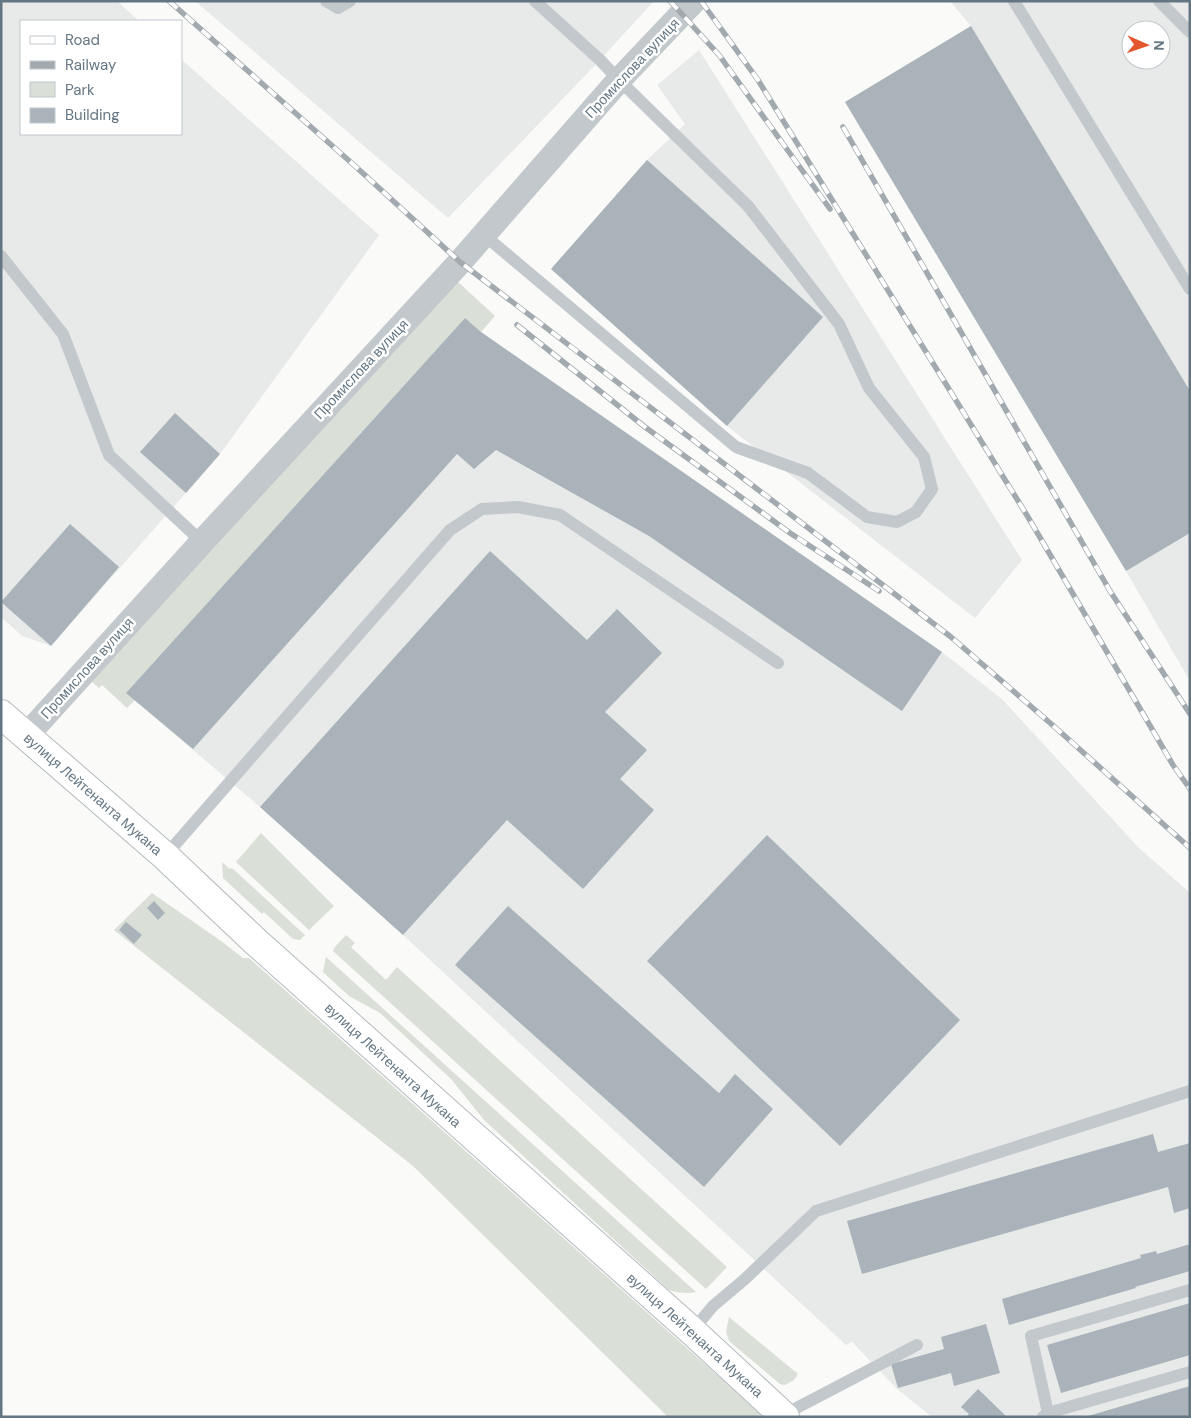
<svg xmlns="http://www.w3.org/2000/svg" width="1191" height="1418" font-family="'DM Sans',sans-serif">
  <rect width="100%" height="100%" fill="#fafaf8"/>
  <g fill="#e8e9e9" fill-rule="evenodd">
    <polygon points="1,1 117,1 139,21 21,21 21,134 181,134 181,59 379,235 220,454 51,646 22,636 1,617"/>
    <polygon points="195,1 654,1 600,60 448,218"/>
    <path d="M950,1h240v680l-64,-110 -281,-469 126,-76zM1131,30h30v30h-30z"/>
    <polygon points="699,50 1022,560 975,618 727,426 551,269 647,160 685,124 657,85"/>
    <polygon points="465,318 481,332 942,652 1002,699 1138,847 1190,893 1190,1417 932,1417 897,1389 852,1342 846,1345 403,935 260,807 126,693"/>
  </g>
  <g fill="#dadfd7">
    <polygon points="457,281 495,316 481,332 465,318 127,692 135,700 127,708 102,685 99,688 91,681"/>
    <polygon points="261,833 334,906 309,930 236,862"/>
    <polygon points="222,862 230,869 232,868 305,935 300,940 293,939 264,912 262,914 223,878"/>
    <polygon points="152,893 221,941 243,958 249,958 761,1414 758,1417 668,1417 413,1166 114,930"/>
    <polygon points="346,935 355,943 351,947 386,980 397,967 727,1267 706,1289 333,951 334,948"/>
    <path d="M326,957l370,335c-10,2 -17,1 -27,-2l-185,-170 -33,-41 -71,-66 -31,-17 -26,-24z"/>
    <polygon points="729,1317 798,1374 794,1380 785,1385 780,1384 729,1341 726,1332"/>
  </g>
  <g fill="#aab3b9">
    <polygon points="971,26 1190,391 1190,533 1126,571 845,102"/>
    <polygon points="647,160 823,317 727,426 551,269"/>
    <polygon points="465,318 481,332 942,652 902,711 649,536 496,450 474,469 457,454 193,749 126,693"/>
    <polygon points="175,413 220,454 186,493 140,452"/>
    <polygon points="70,524 119,567 51,646 1,602"/>
    <polygon points="490,551 587,640 617,609 662,653 605,712 647,750 620,779 654,810 583,889 507,820 403,935 260,807"/>
    <polygon points="767,835 960,1020 840,1146 647,961"/>
    <polygon points="154,901 165,913 158,920 147,908"/>
    <polygon points="508,906 719,1093 735,1074 773,1109 704,1187 455,965"/>
    <polygon points="126,922 142,935 134,944 119,930"/>
    <polygon points="1153,1134 1158,1152 1190,1143 1190,1208 1174,1213 1168,1187 862,1274 847,1221"/>
    <polygon points="1190,1244 1190,1271 1135,1287 1136,1288 1009,1325 1002,1299 1141,1258 1140,1255 1156,1251 1157,1254"/>
    <polygon points="1190,1303 1190,1355 1061,1393 1047,1345"/>
    <polygon points="986,1324 1000,1373 954,1386 951,1373 898,1388 891,1364 944,1349 941,1337"/>
    <polygon points="1190,1386 1190,1417 1088,1417 1088,1416"/>
    <polygon points="978,1389 1007,1417 966,1417 969,1414 961,1407"/>
  </g>
  <g fill="none" stroke-linecap="round" stroke-linejoin="round">
    <defs>
      <polyline id="secondary" points="1,714 165,856 256,942 692,1331 785,1417"/>
    </defs>
    <use href="#secondary" stroke="#b3babf" stroke-width="30"/>
    <g stroke="#c3c8cc" stroke-width="12">
      <polyline points="326,1 338,8 350,1"/>
      <polyline points="1014,1 1190,289"/>
      <polyline points="1159,1 1190,32"/>
      <polyline points="484,235 736,447 808,473 867,517 897,522 916,512 932,489 924,457 869,388 839,324 748,206 619,80 600,60 535,1"/>
      <polyline points="1,256 63,334 109,455 202,542"/>
      <polyline points="165,856 450,530 482,509 518,507 560,515 778,663"/>
      <polyline points="692,1331 713,1306 745,1279 816,1211 1190,1091"/>
      <polyline points="1048,1413 1031,1336 1190,1290"/>
      <polyline points="783,1415 917,1345"/>
      <polyline points="1043,1417 1048,1413 1190,1372"/>
    </g>
    <polyline stroke="#c3c8cc" stroke-width="25" points="26,736 202,542 460,262 619,80 694,1"/>
    <use href="#secondary" stroke="#fff" stroke-width="28"/>
    <defs>
      <g id="rail">
        <polyline points="169,1 355,166 460,262 951,637 1057,729 1190,848"/>
        <polyline points="670,1 719,55 830,209"/>
        <polyline points="701,1 758,80 1028,517 1173,765 1190,789"/>
        <polyline points="843,127 1110,591 1190,714"/>
        <polyline points="517,325 645,427 790,533 879,591"/>
      </g>
    </defs>
    <use href="#rail" stroke="#a2aab0" stroke-width="5.5"/>
    <use href="#rail" stroke="#fff" stroke-width="4" stroke-dasharray="11" stroke-linecap="butt"/>
  </g>
  <g text-anchor="middle" stroke-width="5" stroke-linejoin="round" paint-order="stroke">
    <g font-size="14" fill="#657683" stroke="#fff">
      <text transform="translate(632 68) rotate(-47)" y="5">Промислова вулиця</text>
      <text transform="translate(361 369) rotate(-47)" y="5">Промислова вулиця</text>
      <text transform="translate(87 668) rotate(-48)" y="5">Промислова вулиця</text>
      <text transform="translate(93 794) rotate(41)" y="5">вулиця Лейтенанта Мукана</text>
      <text transform="translate(393 1065) rotate(42)" y="5">вулиця Лейтенанта Мукана</text>
      <text transform="translate(695 1335) rotate(42)" y="5">вулиця Лейтенанта Мукана</text>
    </g>
  </g>
  <rect width="1191" height="1418" fill="none" stroke="#657683" stroke-width="5"/>
  <rect x="20" y="20" width="162" height="115" fill="#ffffff" stroke="#c1c8cd"/>
  <rect x="30" y="36" width="25" height="8" fill="#ffffff" stroke="#c1c8cd"/>
  <text x="65" y="45" font-size="15" fill="#657683">Road</text>
  <rect x="30" y="61" width="25" height="8" fill="#a2aab0" stroke="#c1c8cd"/>
  <text x="65" y="70" font-size="15" fill="#657683">Railway</text>
  <rect x="30" y="82" width="25" height="15" fill="#dadfd7" stroke="#c1c8cd"/>
  <text x="65" y="95" font-size="15" fill="#657683">Park</text>
  <rect x="30" y="108" width="25" height="15" fill="#aab3b9" stroke="#c1c8cd"/>
  <text x="65" y="120" font-size="15" fill="#657683">Building</text>
  <g transform="translate(1146 45) rotate(92)"><circle r="24" fill="#ffffff" stroke="#c1c8cd"/>
  <path d="M0-4L9 19L0 12L-9 19Z" fill="#e4572e"/>
  <text y="-8" font-size="14" font-weight="bold" text-anchor="middle" fill="#657683">N</text>
  </g>
</svg>
